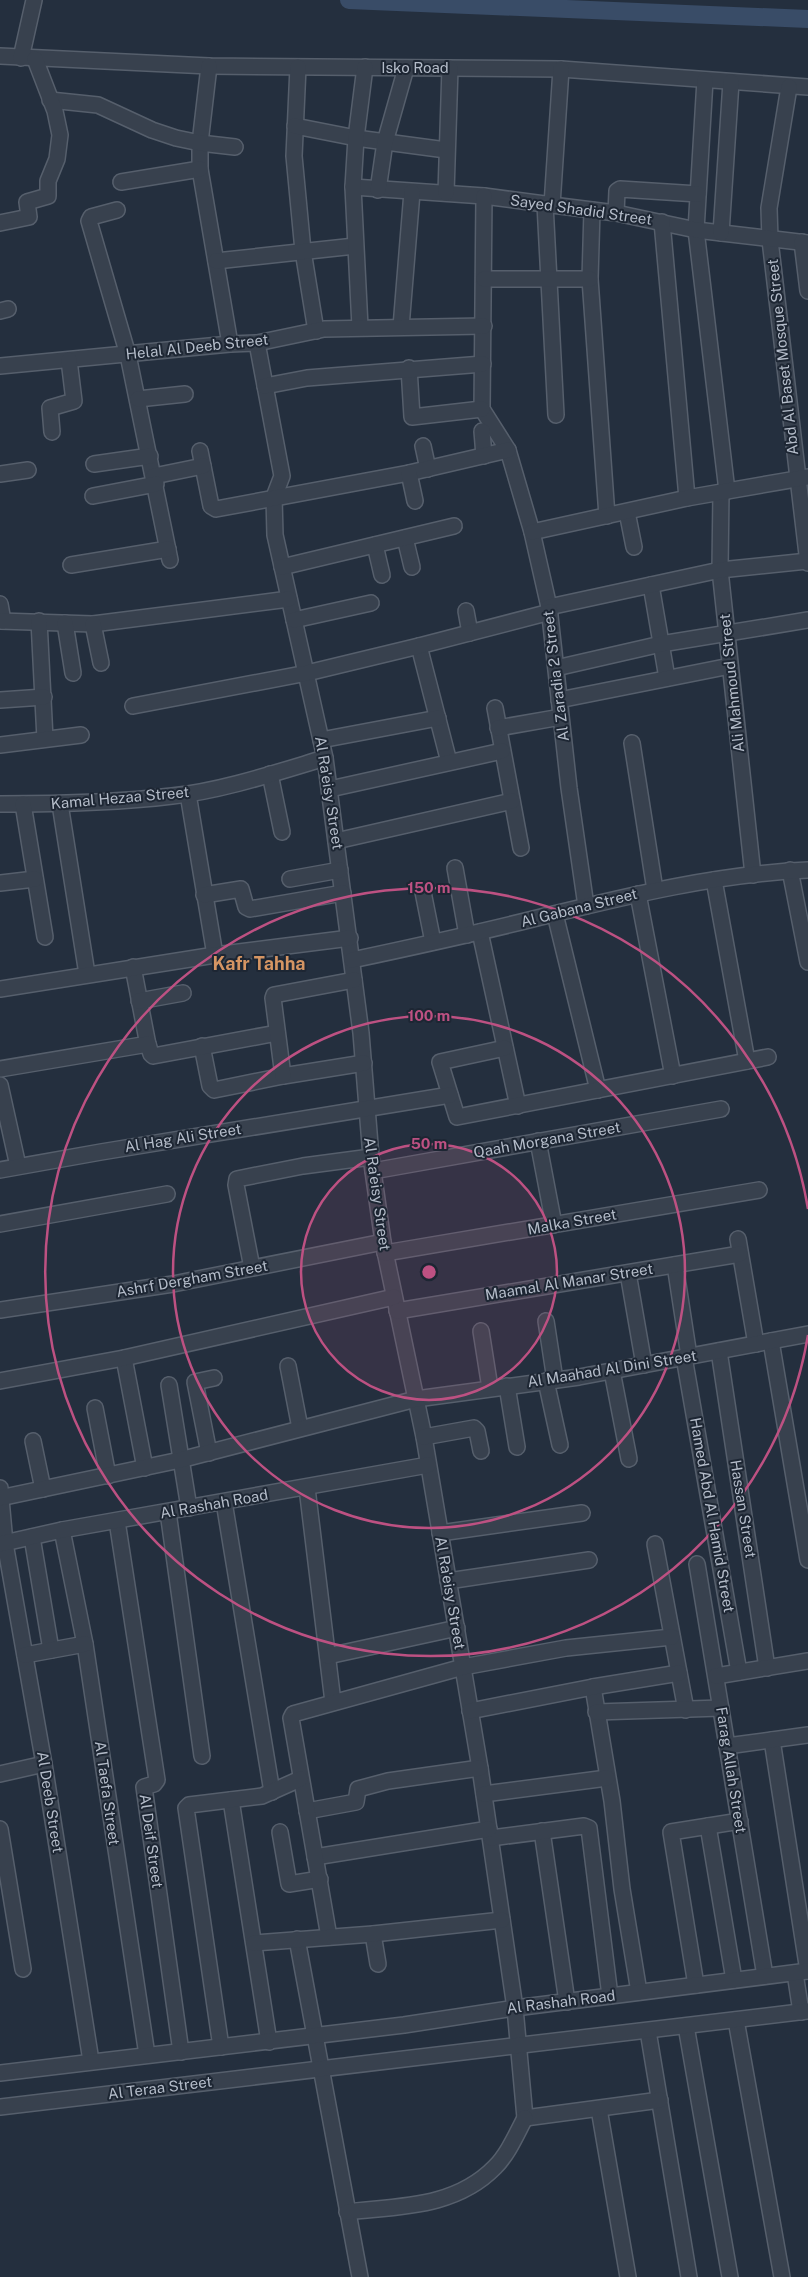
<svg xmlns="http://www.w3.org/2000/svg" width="808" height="2277" font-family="'Public Sans',sans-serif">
  <rect width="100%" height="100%" fill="#242f3e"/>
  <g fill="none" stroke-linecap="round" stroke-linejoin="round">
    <polyline stroke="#394c67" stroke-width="18" points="349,0 808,19"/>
    <defs>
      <g id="minor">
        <polyline points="0,56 209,66 561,69 808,87"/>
        <polyline points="21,58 34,0"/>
        <polyline points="209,66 200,143 200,169 230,344"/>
        <polyline points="298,67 294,156 303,251 316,331"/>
        <polyline points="705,80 696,230 727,491"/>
        <polyline points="789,87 769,208 770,240 808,563"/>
        <polyline points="50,100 98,105 152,130 176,138 200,143 235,147"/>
        <polyline points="295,126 356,138 446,150"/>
        <polyline points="121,182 200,169"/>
        <polyline points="353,187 484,196 552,205 616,213 696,230 808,243"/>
        <polyline points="378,190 385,142 406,68"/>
        <polyline points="446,193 450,68"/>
        <polyline points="484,196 482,409 508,450 532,532 549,607 569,788 586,906"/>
        <polyline points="545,204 556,415"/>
        <polyline points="552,205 561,69"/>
        <polyline points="117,210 91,217 89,221 128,355 170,560"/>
        <polyline points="592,210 590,279 607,516"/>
        <polyline points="616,213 617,191 620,189 698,194"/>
        <polyline points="662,222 687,498"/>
        <polyline points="0,223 29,217 27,202 48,196 48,181 57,159 60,135 55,111 35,59"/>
        <polyline points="721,233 731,82"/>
        <polyline points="802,242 808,291"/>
        <polyline points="216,261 355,246"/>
        <polyline points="484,279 590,279"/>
        <polyline points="0,311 8,309"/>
        <polyline points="360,327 353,187 356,138 365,67"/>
        <polyline points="401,327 412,192"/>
        <polyline points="257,343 282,476 274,497 275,535 325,758 361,1033 371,1157 383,1242 424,1437 480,1768 515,2008 525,2118"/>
        <polyline points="0,366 230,344 257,343 324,329 484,326"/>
        <polyline points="409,368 412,417 482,409"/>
        <polyline points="265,386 307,378 483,364"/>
        <polyline points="138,399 185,394"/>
        <polyline points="482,431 484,456"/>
        <polyline points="52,432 50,408 74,401 69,360"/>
        <polyline points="423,446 428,469"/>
        <polyline points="200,451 211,506 216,509 409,473 508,450"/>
        <polyline points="94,464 150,456"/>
        <polyline points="409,473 415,501"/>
        <polyline points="0,474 28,470"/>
        <polyline points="154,476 203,466"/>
        <polyline points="721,492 720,570 753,875"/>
        <polyline points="93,496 156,484"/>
        <polyline points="627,512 634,547"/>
        <polyline points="532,532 687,498 808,477"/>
        <polyline points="405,538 412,567"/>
        <polyline points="375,545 382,575"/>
        <polyline points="71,565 168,549"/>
        <polyline points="282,567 454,526"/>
        <polyline points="651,585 667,678"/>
        <polyline points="0,604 3,621"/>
        <polyline points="549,607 720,570 808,561"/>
        <polyline points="466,611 470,633"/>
        <polyline points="294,620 371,603"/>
        <polyline points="0,621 93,624 289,599"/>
        <polyline points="39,621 45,739"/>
        <polyline points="65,623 73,673"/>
        <polyline points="93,624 101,663"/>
        <polyline points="419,646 449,762"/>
        <polyline points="556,668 661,644 808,620"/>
        <polyline points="0,700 44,697"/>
        <polyline points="559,700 730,666"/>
        <polyline points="133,706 307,673 419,646 550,612"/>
        <polyline points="495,708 521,848"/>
        <polyline points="498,728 561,717"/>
        <polyline points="321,740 438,718"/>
        <polyline points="632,743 655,890"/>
        <polyline points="0,745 81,735"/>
        <polyline points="270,774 282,832"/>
        <polyline points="330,789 502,751"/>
        <polyline points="188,794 215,955"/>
        <path d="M0,804c57,0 115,-1 172,-8 49,-5 106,-24 153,-38"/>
        <polyline points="23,804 45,937"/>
        <polyline points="60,804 87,974"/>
        <polyline points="336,841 512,801"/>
        <polyline points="455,868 467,935"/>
        <polyline points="790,870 808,962"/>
        <polyline points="290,879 340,870"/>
        <polyline points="714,880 747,1061"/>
        <polyline points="0,883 35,879"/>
        <polyline points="423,892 433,942"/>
        <polyline points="638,894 673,1076"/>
        <polyline points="204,895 241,889 246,907 250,909 343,893"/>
        <polyline points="555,914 598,1090"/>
        <polyline points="480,932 518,1106"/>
        <path d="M352,960c61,-13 121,-26 181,-41 90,-22 181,-45 275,-49"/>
        <polyline points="133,967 148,1045"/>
        <polyline points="0,989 215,955 350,938"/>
        <polyline points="139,1001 183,993"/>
        <polyline points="202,1046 210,1086 214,1090 283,1076 364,1063"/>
        <polyline points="505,1048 440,1062 457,1117 768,1057"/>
        <polyline points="0,1069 148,1044 151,1054 153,1056 277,1033"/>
        <polyline points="283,1076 273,998 274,995 354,980"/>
        <polyline points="0,1085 18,1166"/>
        <polyline points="538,1141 554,1225"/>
        <polyline points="0,1170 101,1152 450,1095"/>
        <polyline points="373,1171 721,1109"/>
        <polyline points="0,1224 167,1194"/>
        <polyline points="738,1239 756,1344"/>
        <polyline points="385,1253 759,1190"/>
        <polyline points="675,1265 689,1356"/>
        <polyline points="252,1268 236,1185 237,1179 303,1166 371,1157"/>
        <polyline points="628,1273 644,1365"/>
        <polyline points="0,1310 173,1284 383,1242"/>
        <polyline points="397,1311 740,1254"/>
        <polyline points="546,1321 555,1380"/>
        <polyline points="481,1331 490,1388"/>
        <polyline points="771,1341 808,1560"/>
        <polyline points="719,1351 767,1668"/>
        <polyline points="684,1357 739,1672"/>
        <polyline points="124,1358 145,1468"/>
        <polyline points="288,1366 300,1428"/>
        <polyline points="612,1371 629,1459"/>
        <polyline points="0,1381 124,1358 394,1297"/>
        <polyline points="546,1381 560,1445"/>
        <polyline points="169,1385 189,1508"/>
        <polyline points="507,1386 517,1447"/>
        <polyline points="95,1408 108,1476"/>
        <polyline points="424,1437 474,1428 477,1431 481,1451"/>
        <polyline points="33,1441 43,1489"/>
        <polyline points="209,1453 195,1382 214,1378"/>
        <polyline points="0,1488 5,1543 44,1764 91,2061"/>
        <polyline points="307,1488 333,1702"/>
        <polyline points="0,1498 180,1460 416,1399 579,1377 808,1334"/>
        <polyline points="224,1502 272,1792"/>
        <polyline points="168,1512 202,1756"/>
        <polyline points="117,1521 157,1780 154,1784 144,1787 181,2052"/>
        <polyline points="62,1530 85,1644 147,2055"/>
        <polyline points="440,1533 582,1513"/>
        <polyline points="32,1537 51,1650"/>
        <polyline points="0,1544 62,1530 428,1465"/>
        <polyline points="655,1544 686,1710"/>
        <polyline points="697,1564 765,1976"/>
        <polyline points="448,1581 589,1560"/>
        <polyline points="25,1655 85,1644"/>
        <polyline points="328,1656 457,1628"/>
        <polyline points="716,1676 808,1661"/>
        <polyline points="593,1687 612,1801 622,1889 639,1992"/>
        <polyline points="470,1711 593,1687 679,1673"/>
        <polyline points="596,1712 721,1708"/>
        <polyline points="772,1740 808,1971"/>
        <polyline points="727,1746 808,1735"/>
        <polyline points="0,1774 44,1764"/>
        <polyline points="484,1794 607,1778"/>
        <polyline points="231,1800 269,2042"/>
        <polyline points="307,1811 356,1802 358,1789 388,1781 480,1768"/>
        <polyline points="708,1826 734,1980"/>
        <polyline points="0,1829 23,1969"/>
        <polyline points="542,1831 567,2002"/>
        <polyline points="280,1832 289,1884 320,1879"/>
        <polyline points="491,1838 584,1826 589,1828 610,1996"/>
        <polyline points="315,1857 489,1829"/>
        <polyline points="373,1934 378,1964"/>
        <polyline points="329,1937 291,1718 293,1714 463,1667 566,1648 672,1637"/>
        <polyline points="297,1939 360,2277"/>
        <polyline points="254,1943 373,1934 502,1920"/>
        <polyline points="795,1973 801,2012"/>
        <polyline points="696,1985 671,1832 740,1821"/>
        <polyline points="736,2020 782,2277"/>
        <polyline points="686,2026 730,2277"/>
        <polyline points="648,2031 689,2277"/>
        <polyline points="221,2047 186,1808 189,1805 262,1796 300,1779"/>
        <polyline points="0,2073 404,2025 515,2008 808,1971"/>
        <polyline points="0,2107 808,2011"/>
        <polyline points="599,2109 628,2277"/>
        <polyline points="525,2118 660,2100"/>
        <path d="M347,2212c52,-6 108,-4 148,-45 13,-13 21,-32 30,-49"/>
      </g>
    </defs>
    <use href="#minor" stroke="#565f6c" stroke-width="18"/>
    <use href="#minor" stroke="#38414e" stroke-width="15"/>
  </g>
  <circle cx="429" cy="1272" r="128" fill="#bd5182" fill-opacity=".12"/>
  <g fill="none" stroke="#bd5182" stroke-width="2.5">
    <circle cx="429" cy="1272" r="128"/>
    <circle cx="429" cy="1272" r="256"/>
    <path d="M808 1335A384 384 0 1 1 808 1209"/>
  </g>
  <g text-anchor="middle" stroke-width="4" stroke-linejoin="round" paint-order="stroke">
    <g font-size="15" fill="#b4bcc9" stroke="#1d2633">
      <text x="415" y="73">Isko Road</text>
      <text transform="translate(581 210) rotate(8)" y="5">Sayed Shadid Street</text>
      <text transform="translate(197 347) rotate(-6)" y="5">Helal Al Deeb Street</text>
      <text transform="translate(783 357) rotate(-96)" y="5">Abd Al Baset Mosque Street</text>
      <text transform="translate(556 676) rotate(-97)" y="5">Al Zaradia 2 Street</text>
      <text transform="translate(732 683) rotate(-96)" y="5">Ali Mahmoud Street</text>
      <text transform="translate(329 793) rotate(81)" y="5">Al Ra'eisy Street</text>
      <text transform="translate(120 798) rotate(-5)" y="5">Kamal Hezaa Street</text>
      <text transform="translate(579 908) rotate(-14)" y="5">Al Gabana Street</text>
      <text transform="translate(183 1138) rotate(-9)" y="5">Al Hag Ali Street</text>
      <text transform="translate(547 1140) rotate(-10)" y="5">Qaah Morgana Street</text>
      <text transform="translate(377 1194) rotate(82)" y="5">Al Ra'eisy Street</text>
      <text transform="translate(572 1222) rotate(-10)" y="5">Malka Street</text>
      <text transform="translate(192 1279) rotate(-10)" y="5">Ashrf Dergham Street</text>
      <text transform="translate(569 1282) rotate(-9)" y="5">Maamal Al Manar Street</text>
      <text transform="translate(612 1369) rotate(-9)" y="5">Al Maahad Al Dini Street</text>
      <text transform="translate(214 1504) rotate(-10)" y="5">Al Rashah Road</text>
      <text transform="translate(743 1509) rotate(81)" y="5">Hassan Street</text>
      <text transform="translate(712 1515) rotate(80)" y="5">Hamed Abd Al Hamid Street</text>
      <text transform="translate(450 1593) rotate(80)" y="5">Al Ra'eisy Street</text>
      <text transform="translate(731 1770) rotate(81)" y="5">Farag Allah Street</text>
      <text transform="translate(107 1793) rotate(82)" y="5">Al Taefa Street</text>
      <text transform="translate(50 1802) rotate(81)" y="5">Al Deeb Street</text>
      <text transform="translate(151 1841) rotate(82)" y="5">Al Deif Street</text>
      <text transform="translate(561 2002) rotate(-7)" y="5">Al Rashah Road</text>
      <text transform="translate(160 2088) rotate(-7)" y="5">Al Teraa Street</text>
    </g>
    <g font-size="18" font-weight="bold" fill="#d59563" stroke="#1d2633">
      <text x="259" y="970">Kafr Tahha</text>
    </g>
  </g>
  <circle cx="429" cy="1272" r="8" fill="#bd5182" stroke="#1d2633" stroke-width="2.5"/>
  <g font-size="15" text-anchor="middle" font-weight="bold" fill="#bd5182" stroke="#1d2633" stroke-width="4" stroke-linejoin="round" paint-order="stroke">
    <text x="429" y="893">150 m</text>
    <text x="429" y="1021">100 m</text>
    <text x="429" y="1149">50 m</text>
  </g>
</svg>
